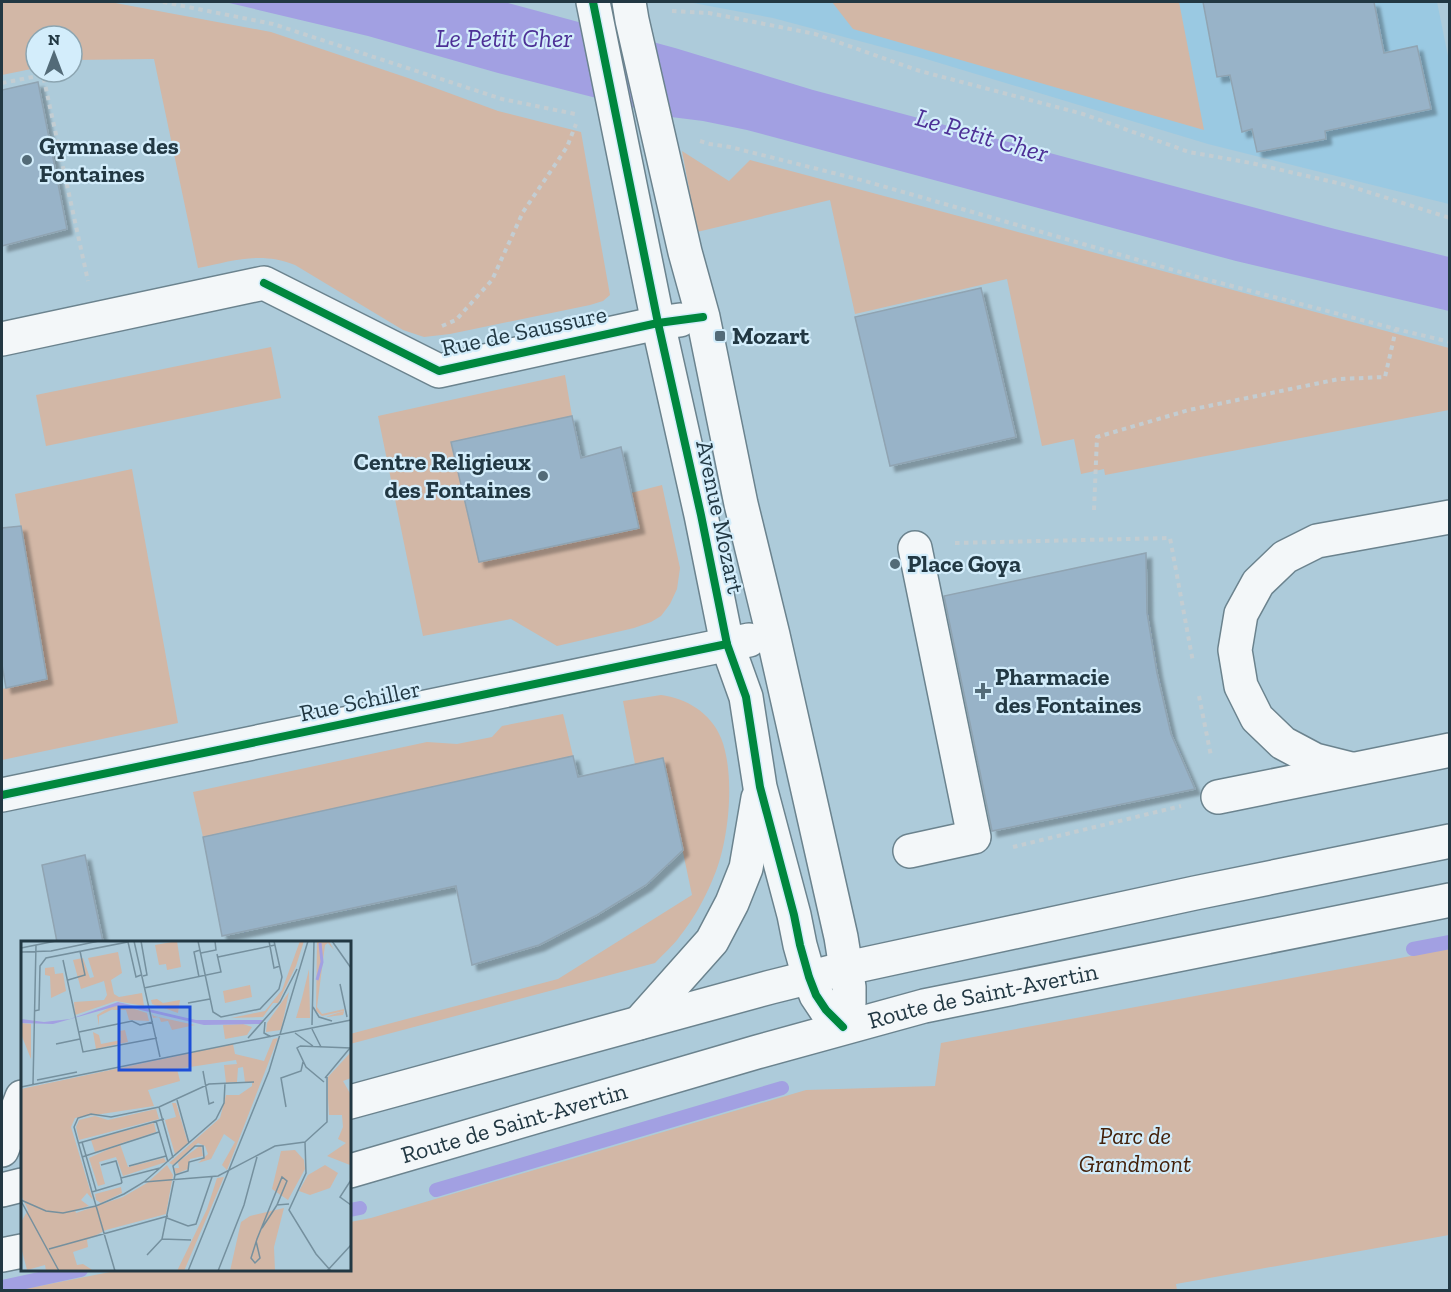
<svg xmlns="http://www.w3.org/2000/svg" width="1451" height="1292" font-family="'Zilla Slab',serif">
  <defs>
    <filter id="shadow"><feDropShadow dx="5.5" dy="5.5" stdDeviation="1.5" flood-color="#0004"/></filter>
  </defs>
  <rect width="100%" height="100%" fill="#adcbda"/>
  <polygon fill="#9ac9e2" points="688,2 1437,2 1449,61 1449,204 1208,144 923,58 773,18"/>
  <g fill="#d2b7a6">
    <path d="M2,2h108l161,30 137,46 90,33 83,21 29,163 -7,6 -13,4 -140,29 -26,3 -21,-7 -108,-65c-35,-14 -62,-4 -97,3l-44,-209 -82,1v-24h-36v32l-34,7z"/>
    <polygon points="832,2 1179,2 1204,130 853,29"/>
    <polygon points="682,151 729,181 750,160 1449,348 1449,410 1105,475 1104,469 1081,474 1074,439 1042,446 1007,279 855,314 830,200 697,232"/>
    <polygon points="271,347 281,398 46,446 36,395"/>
    <polygon points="565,375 572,416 451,442 479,561 638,529 631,493 662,485 680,568 677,589 670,604 661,616 651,622 634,628 557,646 511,619 423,636 378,416"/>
    <polygon points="132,469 178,723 2,760 2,689 47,678 15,494"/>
    <path d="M661,695c25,3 50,18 60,43 15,37 8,107 -9,143 -8,19 -19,39 -32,55 -7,10 -17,18 -25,27l-305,81v-10l208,-55 134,-84 -29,-137 -28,6 -12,-63z"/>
    <polygon points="563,714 573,756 203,837 193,792 427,742 457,744 492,737 502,726"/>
    <polygon points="1449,949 1449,1235 1176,1284 1177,1290 19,1290 120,1270 350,1270 350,1222 371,1218 806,1090 935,1086 941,1043"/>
  </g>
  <polygon fill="#a2a0e2" points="225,2 504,2 675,48 813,90 1335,229 1449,257 1449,311 1236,261 747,130 703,121 671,117 498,73 368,36"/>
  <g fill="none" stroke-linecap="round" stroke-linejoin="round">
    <g stroke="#a2a0e2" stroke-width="14">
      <polyline points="1413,949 1450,942"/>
      <polyline points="436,1190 782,1088"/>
      <polyline points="350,1210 360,1208"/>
      <polyline points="2,1287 81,1270"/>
    </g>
  </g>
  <g fill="#98b3c8" stroke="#90a4b2" stroke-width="1.5" filter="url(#shadow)">
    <polygon points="1203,2 1374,2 1384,53 1417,46 1431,109 1325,131 1326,139 1257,152 1252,129 1242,132 1230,75 1217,77"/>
    <polygon points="38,82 67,229 2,246 2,90"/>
    <polygon points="981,288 1016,437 890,466 855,317"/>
    <polygon points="572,416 581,458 621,447 639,528 479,562 451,442"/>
    <polygon points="21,526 47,679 6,688 2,665 2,528"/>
    <polygon points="1146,553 1147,613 1157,673 1171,734 1195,789 992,831 944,596"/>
    <polygon points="573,756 578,777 663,758 683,850 646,885 597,915 539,945 472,965 456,886 222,936 203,837"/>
    <polygon points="85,855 103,942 57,942 42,865"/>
  </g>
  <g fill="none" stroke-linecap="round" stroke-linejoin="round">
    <defs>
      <g id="minor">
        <polyline points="593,2 658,323 701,515 727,644 746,697 760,787 794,915 800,945 809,977 816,995 826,1010 843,1027"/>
        <polyline points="629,2 632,20 685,252 703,317 741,504 773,635 841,937 849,987 849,1003 843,1027"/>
        <polyline points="2,339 264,283 439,371 658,323 680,320"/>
        <polyline points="1351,769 1315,760 1283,743 1257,718 1241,686 1235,650 1241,614 1258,583 1285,557 1317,541 1450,517"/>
        <polyline points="2,795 749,640"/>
        <polyline points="1218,797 1450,750"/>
        <polyline points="910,851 974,837 915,548"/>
        <polyline points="639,1023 712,941 732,903 746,868 758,798"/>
        <polyline points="2,1150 22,1097"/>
      </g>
      <g id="major">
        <polyline points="350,1102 771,987 847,968 1195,893 1450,841"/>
        <path id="s1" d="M350,1171l407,-119 167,-46 526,-106"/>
        <polyline points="2,1190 22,1185"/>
        <polyline points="2,1255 22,1251"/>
      </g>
    </defs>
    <use href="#minor" stroke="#6b838e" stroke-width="36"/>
    <use href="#major" stroke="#6b838e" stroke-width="36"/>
    <g stroke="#c3cdd2" stroke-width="4" stroke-dasharray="4.5 4.5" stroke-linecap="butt">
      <polyline points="163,2 273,24 502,99 575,114"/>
      <polyline points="672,11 709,13 815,34 920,71 1083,114 1189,152 1251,163 1346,185 1450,218"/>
      <polyline points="2,83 43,75 88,281"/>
      <polyline points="700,141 710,144 730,147 770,157 865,181 1194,276 1396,329 1450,342"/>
      <polyline points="442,326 456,320 492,280 523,212 567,147 576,124"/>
      <polyline points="1094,510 1097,437 1189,410 1339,379 1385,377 1396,329"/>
      <polyline points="955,543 1170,538 1193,662"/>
      <polyline points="1199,696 1211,756"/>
      <polyline points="1013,847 1181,806"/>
    </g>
    <use href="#minor" stroke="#f3f7f9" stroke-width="33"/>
    <use href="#major" stroke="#f3f7f9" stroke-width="33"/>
    <defs>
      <g id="cycleway">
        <polyline points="593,2 658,323 701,515 727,644 746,697 760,787 794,915 800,945 809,977 816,995 826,1010 843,1027"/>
        <polyline points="264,283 439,371 658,323 703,317"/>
        <polyline points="2,795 727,644"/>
      </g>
    </defs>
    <use href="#cycleway" stroke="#d3edfb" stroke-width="11"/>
    <use href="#cycleway" stroke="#00873e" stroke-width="8"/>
  </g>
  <g fill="#536b78" stroke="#d3edfb" stroke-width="2">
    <circle cx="27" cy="160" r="6"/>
    <rect x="714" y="330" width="12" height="12" rx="3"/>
    <circle cx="543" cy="476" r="6"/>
    <circle cx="895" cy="564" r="6"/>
    <path d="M980 682h6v6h6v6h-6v6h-6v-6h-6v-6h6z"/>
  </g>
  <g text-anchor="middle" stroke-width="4.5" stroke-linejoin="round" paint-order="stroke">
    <g font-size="24" font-weight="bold" fill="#223843" stroke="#d3edfb" text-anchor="start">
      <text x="39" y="154">Gymnase des<tspan x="39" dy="28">Fontaines</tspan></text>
      <text x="732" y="344">Mozart</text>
      <text x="531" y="470" text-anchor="end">Centre Religieux<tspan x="531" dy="28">des Fontaines</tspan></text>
      <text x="907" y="572">Place Goya</text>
      <text x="995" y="685">Pharmacie<tspan x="995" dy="28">des Fontaines</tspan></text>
    </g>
    <g font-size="24" fill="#223843" stroke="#d3edfb">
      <text transform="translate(524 331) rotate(-12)" y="8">Rue de Saussure</text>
      <text transform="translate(720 517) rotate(78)" y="8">Avenue Mozart</text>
      <text transform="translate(360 701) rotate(-12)" y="8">Rue Schiller</text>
      <text dy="8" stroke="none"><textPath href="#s1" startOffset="657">Route de Saint-Avertin</textPath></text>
      <text dy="8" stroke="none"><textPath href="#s1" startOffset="171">Route de Saint-Avertin</textPath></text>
    </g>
    <g font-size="24" font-style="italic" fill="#432009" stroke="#d3edfb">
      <text x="1135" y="1144">Parc de<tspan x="1135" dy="28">Grandmont</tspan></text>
    </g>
    <g font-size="26" font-style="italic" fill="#4d3096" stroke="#d3edfb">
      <text x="504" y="47">Le Petit Cher</text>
      <text transform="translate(982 135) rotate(16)" y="9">Le Petit Cher</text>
    </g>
  </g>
  <g transform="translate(21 941)">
    <rect width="330" height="330" fill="#adcbda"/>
    <path d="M156,0l4,26 -14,3 -1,-6 -7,1 -4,-20zM279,0h4l-8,25 -18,37h-5l-10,14 -32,1 34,-7 17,-21zM296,0h12l5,9 -6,-7 -3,2 -8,62 5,7 22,-5v3l-1,3 -18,2 19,-6 -22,5 -6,-5zM97,11l4,21 -11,7 3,14 5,3 23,-4 2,13 -28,-5 -41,14 -1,-13 30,-2 3,-5 -3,-14 -23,8 -8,-29 10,-2 7,20 4,-1 -6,-19zM33,26l1,7 8,-1 3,18 -15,7 -1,-22 -5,-1v-7zM288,28l1,49h-14l6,-20zM229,44l2,12 -27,6 -2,-12zM268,51l-8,38 -15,2 1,-9zM136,58l6,4 17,-3 -2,13 -26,-9 -1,-4zM101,64l25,8 2,8 -20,-1 -3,-10h-14l7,-4 -20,10v10l-2,-11 13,-8zM131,73l2,2 41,9 -23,5 -4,-9 -7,1 -2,-5 -6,1zM0,82l10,1v35l-10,-25zM222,83l9,3 -5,8 -22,4 -2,-14zM104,89l3,12 -32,7 -3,-17 6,3 2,9 20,-4 -1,-9zM257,97l-51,132 -5,-5 13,-23 -11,-8 -13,25 -13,4 10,-9 -3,-8 -7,-3 -25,22 -4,-2 51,-45 6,-23h13l13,-9v-4h-7l-2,-15 -5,1 -1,14 -11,1 -2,-18 13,-1 -1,-4 -59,9 3,12 -32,9 6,16 -79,12 -4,9 22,73 -6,-7 -6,7 8,6 -14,4 1,3 47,-16 24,-14 20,-18 6,10 -7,39 -60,16 -19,10 1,7 -15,5 4,13 6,-1 11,7h-48l-1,-6 -18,5 -6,-23v-25l7,-12 -7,-15v-106l212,-45 2,10 29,7 9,-22zM330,111v26l-8,3 8,14 -1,70 -23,-9 19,-13 -8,-4 5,-12 -1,-12h-13l-1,-17v-21zM151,162h4l12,40 -13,11 -10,-34 11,-3zM135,168l3,10 -80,21 -3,-13 3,-7 16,-4 13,4zM133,182l2,9 -61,20 -4,-12zM99,203l8,23 36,-9 2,4 -43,14 -7,-19 -17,5 6,22 -7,2 -9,-28zM180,204l2,11 -13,3 -2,10 -12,5 -2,-6h5l-1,-6zM274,209l9,10 1,9 -17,31 -16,-11 9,-38zM304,224l13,8 -8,15 -20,7 -11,-4 9,-16zM203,236l-40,94h-7l30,-62 10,-31zM100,246l1,6 -21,10 -5,-3 -1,-6zM263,267l-10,39 1,24h-45l11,-49 9,-6z" fill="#d2b7a6"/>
    <path d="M97,61l78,18h68l-3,4 -57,1 -84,-20 -67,19 -32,-1v-4l23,3 26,-3z" fill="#a2a0e2"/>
    <path fill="none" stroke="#a2a0e2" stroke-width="3" d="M296,39l5,-18 -2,-19"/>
    <path fill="none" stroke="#75909e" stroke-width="1.5" d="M113,0l26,116M120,0l6,34 -4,1M177,0l15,71 8,5 39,-8 19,-20 3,-12 -8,-36M248,0l5,27 6,-2M311,0l19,27M0,7l35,-7M0,11l30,-1 48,-10M180,12l15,-3 -1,-9M197,16l57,-12M42,19l20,92 74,-14M178,36l-5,-25 6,-2M47,39l17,-5 -5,-24M319,43l7,33M123,47l77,-16 -4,-18M167,62l22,-4M292,66l6,10 13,4M13,70l5,-1 1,-44 6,-8 82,-16 8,35 5,-2M244,81l-1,11 7,4M291,84l2,-84M291,88l9,18M58,91l53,-11 8,4 13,-3M274,92l18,13M227,97l32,-36 17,-33M35,103l24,-5M279,105l51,2M279,105l-3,2 9,19 18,15M182,130l6,33 5,-2M304,137l25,-30M16,139l40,-8M12,143l3,-139M0,146l330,-67M156,159l12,43M138,166l14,51M265,166l-5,-29 20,-7 2,-9M135,180l12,41M61,201l14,48M284,201l1,31 -17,37 27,44 15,17M284,201l22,-20v-45M58,202l85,-24M61,216l77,-25M80,224l15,-4 5,17M108,225l37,-10M330,239l-11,17 11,8M123,241l74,-6 57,-30 30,-4M101,242l-1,-5 39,-10M71,251l-18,-65 4,-9 13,-4 20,3 48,-10 50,-23 45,-2M0,259l25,11 17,2 33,-7 28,-12 20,-12 72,-63 8,-16 1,-20M0,260l38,70M146,277l21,8 8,-2 16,-47M241,287l15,-23M141,298l13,-64 -2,-9 22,-20h8l1,12 -15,4 -1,9 -13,4M235,300l4,17 -5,5 -4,-5 6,-19 25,-62 5,4 -10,24 12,-1M28,308l119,-33M126,314l15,-16 29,1M94,330l-23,-79 30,-9M167,330l81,-200 39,-130M197,330l26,-66 13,-48M306,330l24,-26"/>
    <path fill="#1d4ed8" fill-opacity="0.15" stroke="#1d4ed8" stroke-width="3" d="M98,66h71v63h-71z"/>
    <rect width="330" height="330" fill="none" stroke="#223843" stroke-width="3"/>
  </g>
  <rect width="1451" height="1292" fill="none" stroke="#223843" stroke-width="6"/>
  <g transform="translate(54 54)"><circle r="28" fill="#d3edfb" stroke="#8ca5b1" stroke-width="1.5"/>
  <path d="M0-4.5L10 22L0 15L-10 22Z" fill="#536b78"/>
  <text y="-9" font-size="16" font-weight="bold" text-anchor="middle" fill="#223843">N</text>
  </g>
</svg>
